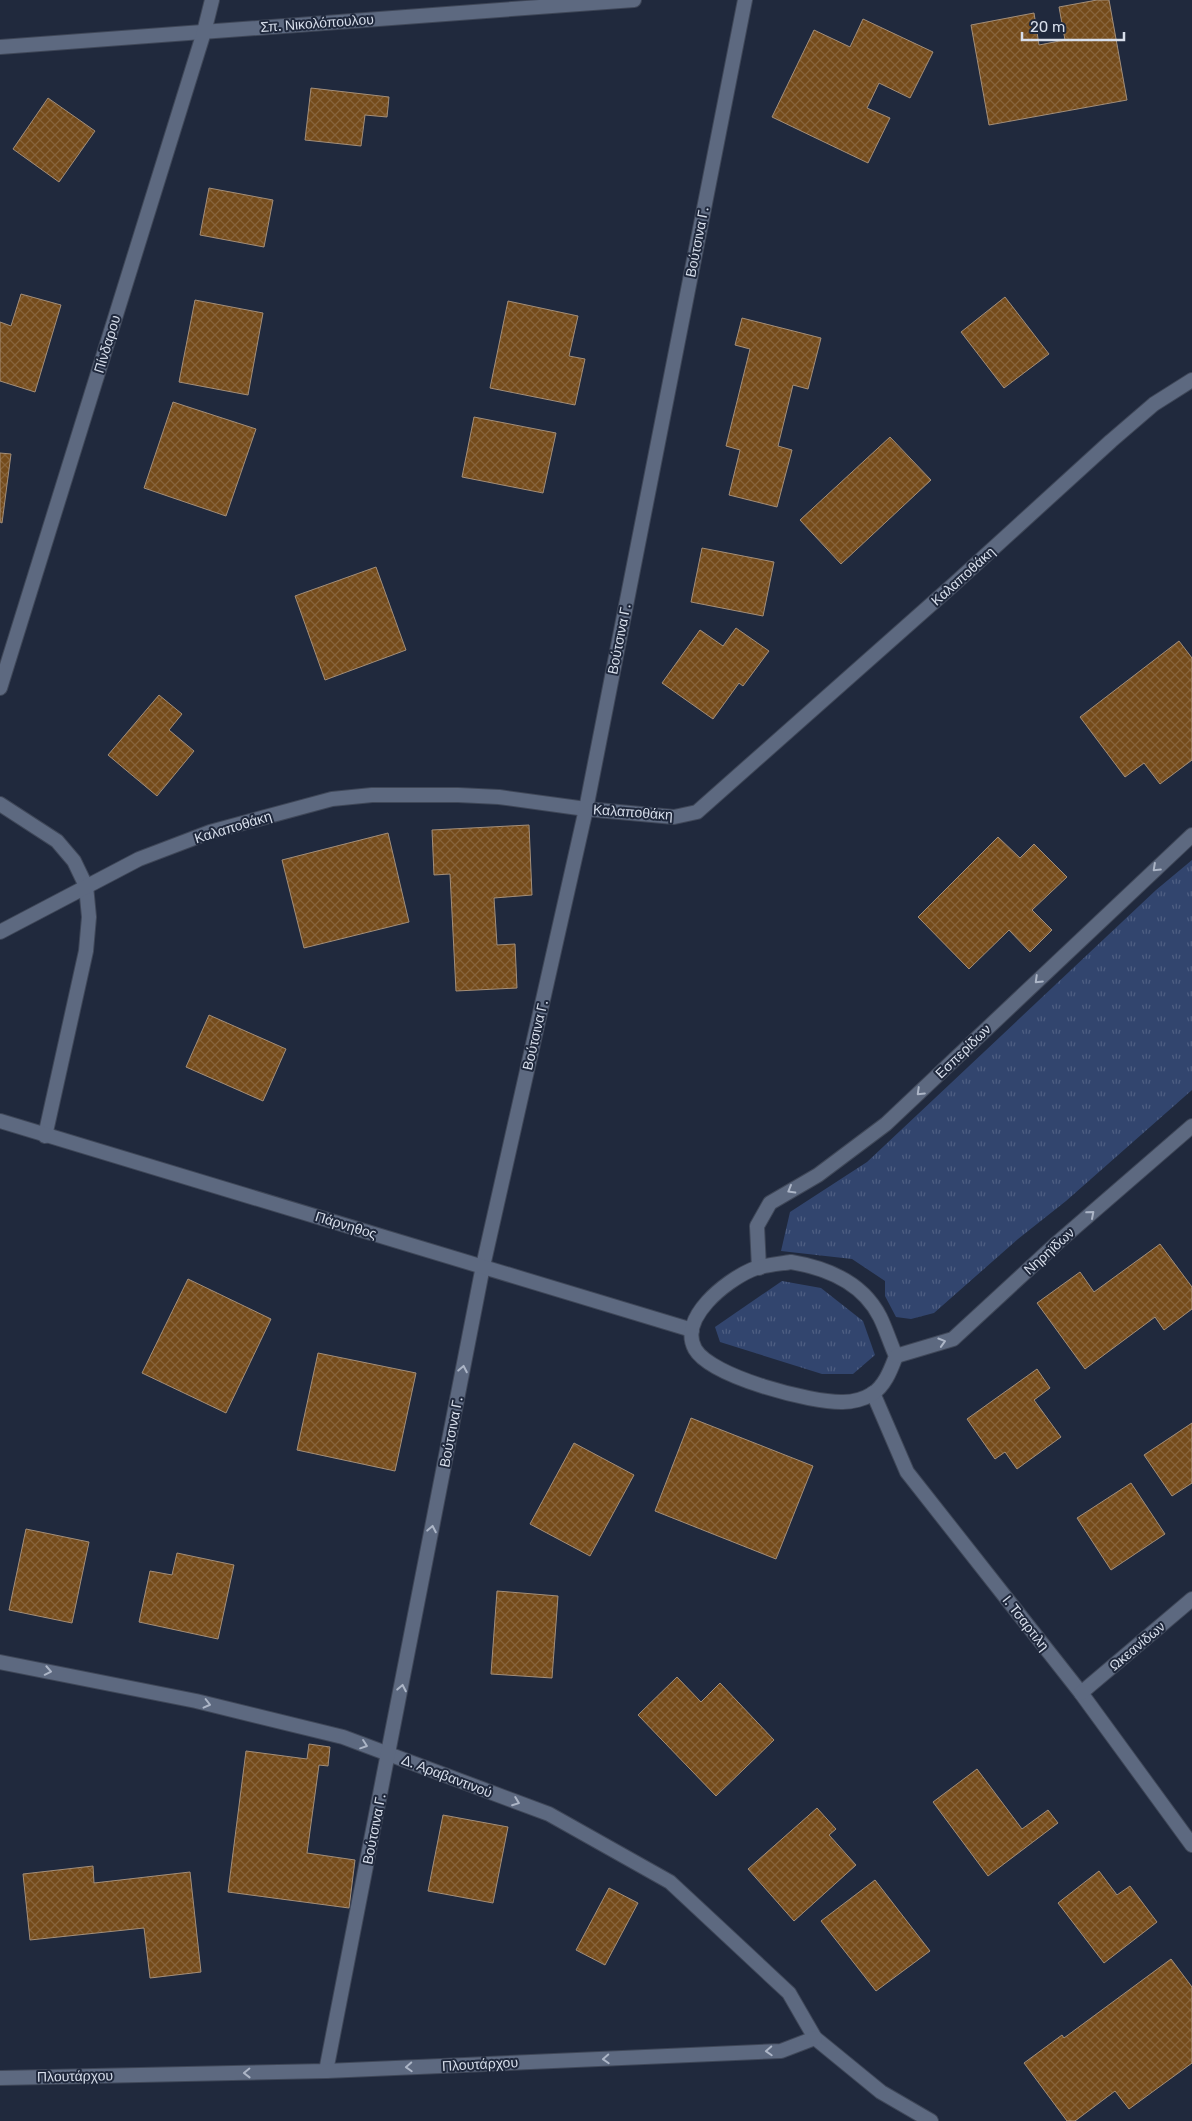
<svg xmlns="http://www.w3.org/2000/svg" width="1192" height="2121" font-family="Rubik,sans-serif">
  <defs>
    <pattern id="park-tufts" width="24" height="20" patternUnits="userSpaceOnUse" patternTransform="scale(1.25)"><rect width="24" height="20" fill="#32456e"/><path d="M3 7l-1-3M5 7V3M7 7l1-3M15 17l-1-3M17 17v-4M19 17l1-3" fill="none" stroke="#4f5f83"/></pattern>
    <pattern id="building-cross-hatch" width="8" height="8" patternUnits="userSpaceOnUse" patternTransform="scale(1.25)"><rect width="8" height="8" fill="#744b1b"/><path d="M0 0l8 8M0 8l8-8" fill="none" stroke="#87643c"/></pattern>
  </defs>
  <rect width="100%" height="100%" fill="#20293d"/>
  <g fill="url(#park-tufts)">
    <polygon points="1192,860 1192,1090 1066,1201 1018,1239 934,1313 911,1319 896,1317 885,1296 885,1281 852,1259 781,1251 790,1212 867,1162 1156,890"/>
    <polygon points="782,1281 821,1288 863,1321 875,1355 853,1374 822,1374 720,1342 715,1327"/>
  </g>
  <g fill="url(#building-cross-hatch)" stroke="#a38e79">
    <polygon points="1097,0 1109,0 1127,100 989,125 971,25 1034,13 1039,45 1065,40 1059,7"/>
    <polygon points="863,19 933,52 910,98 879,83 867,108 890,118 868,163 772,117 814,30 850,47"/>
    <polygon points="311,88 389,97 387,117 365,115 361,146 305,140"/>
    <polygon points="48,98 95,131 59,182 13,149"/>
    <polygon points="209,188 273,200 264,247 200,235"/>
    <polygon points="21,294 61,305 35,392 0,381 0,322 11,326"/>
    <polygon points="1005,297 1049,354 1004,388 961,332"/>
    <polygon points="195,300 263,313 248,395 179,382"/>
    <polygon points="508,301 578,316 569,356 585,359 575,405 490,388"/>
    <polygon points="742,318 821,338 808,389 793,385 778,446 792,450 777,507 729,495 740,450 726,446 750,349 735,345"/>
    <polygon points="173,402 256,429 226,516 144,488"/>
    <polygon points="474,417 556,433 543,493 462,477"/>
    <polygon points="890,437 931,480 841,564 800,520"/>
    <polygon points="0,453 11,454 2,523 0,522"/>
    <polygon points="702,548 774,562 763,616 691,602"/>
    <polygon points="376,567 406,650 325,680 295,596"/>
    <polygon points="736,628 769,651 743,686 739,683 713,719 662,683 700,630 723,646"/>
    <polygon points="1179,641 1192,658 1192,760 1160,784 1144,763 1125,777 1080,717"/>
    <polygon points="159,695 182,714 169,730 194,751 157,796 108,755"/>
    <polygon points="529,825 532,895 494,898 497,945 515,944 517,988 456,991 450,874 434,875 432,830"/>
    <polygon points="388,833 409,922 304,948 282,860"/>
    <polygon points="998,837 1020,858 1034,844 1067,877 1032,910 1052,930 1030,952 1009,930 969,969 918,917"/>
    <polygon points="209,1015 286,1049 263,1101 186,1067"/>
    <polygon points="1160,1244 1192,1287 1192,1309 1164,1330 1155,1317 1085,1369 1037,1303 1080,1272 1094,1292"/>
    <polygon points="188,1279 271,1319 226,1413 142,1373"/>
    <polygon points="318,1353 416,1373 395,1471 297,1450"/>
    <polygon points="1037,1369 1050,1388 1034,1400 1061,1437 1017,1469 1005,1452 995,1459 967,1419"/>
    <polygon points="691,1418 813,1466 776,1559 655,1511"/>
    <polygon points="1192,1423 1192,1483 1172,1496 1144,1455"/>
    <polygon points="574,1443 634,1475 590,1556 530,1524"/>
    <polygon points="1131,1483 1165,1534 1111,1570 1077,1518"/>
    <polygon points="26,1529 89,1542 72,1623 9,1610"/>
    <polygon points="177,1553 234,1565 218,1639 139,1622 150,1571 172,1575"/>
    <polygon points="497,1591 558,1596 552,1678 491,1674"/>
    <polygon points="677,1677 701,1702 720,1683 774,1740 716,1796 638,1715"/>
    <polygon points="309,1744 330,1747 328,1766 319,1765 307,1853 355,1860 349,1908 228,1892 246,1751 307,1759"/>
    <polygon points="977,1769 1022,1829 1048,1810 1058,1823 988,1876 933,1802"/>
    <polygon points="817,1808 836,1829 829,1835 856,1865 794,1921 748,1869"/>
    <polygon points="443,1815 508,1827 493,1903 428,1891"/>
    <polygon points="93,1866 94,1883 190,1872 201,1972 150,1978 144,1928 30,1940 23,1874"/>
    <polygon points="1099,1871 1117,1895 1130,1886 1157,1922 1104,1963 1058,1903"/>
    <polygon points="875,1880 930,1951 876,1991 821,1921"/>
    <polygon points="609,1888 638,1903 605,1965 576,1950"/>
    <polygon points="1171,1959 1192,1987 1192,2063 1129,2109 1115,2091 1075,2121 1067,2121 1024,2063 1062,2035 1064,2038"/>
  </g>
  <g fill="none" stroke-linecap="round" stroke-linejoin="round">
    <defs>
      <g id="minor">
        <polyline points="0,47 634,0"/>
        <polyline points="0,688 204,32 212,0"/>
        <polyline points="0,804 57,841 74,861 86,886 89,917 86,951 45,1136"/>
        <polyline points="0,932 139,859 210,832 332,799 372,795 458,795 499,797 586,809 674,817 697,812 953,585 1111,441 1154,404 1192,380"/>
        <polyline points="759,1268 757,1226 770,1203 818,1175 886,1124 1192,835"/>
        <polyline points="873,1393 907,1472 1081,1693 1192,1845"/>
        <polyline points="0,1662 196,1701 343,1737 549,1814 670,1882 789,1993 815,2038 881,2092 931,2121"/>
        <polyline points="1081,1693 1192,1599"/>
        <polyline points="326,2071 483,1266 586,809 745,0"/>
        <polyline points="0,2078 326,2071 781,2051 815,2038"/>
      </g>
      <g id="tertiary">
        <polyline points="0,1121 692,1330"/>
        <path d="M791,1262c36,6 72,21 89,55 6,12 10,26 16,39 -5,13 -11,30 -24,38 -8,5 -20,8 -29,8 -31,1 -132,-25 -148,-53 -17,-31 31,-68 56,-79 11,-5 28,-6 40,-8z"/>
        <polyline points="896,1356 953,1339 1057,1243 1192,1126"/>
      </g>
    </defs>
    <use href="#minor" stroke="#3f4758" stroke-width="16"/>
    <use href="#tertiary" stroke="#3f4758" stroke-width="16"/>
    <use href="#minor" stroke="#5d6980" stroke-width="14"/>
    <use href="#tertiary" stroke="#5d6980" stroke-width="14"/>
  </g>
  <defs><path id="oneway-chevron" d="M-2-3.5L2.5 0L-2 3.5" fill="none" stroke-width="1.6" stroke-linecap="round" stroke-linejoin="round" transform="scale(1.25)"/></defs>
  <g stroke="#acb5c6">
    <use href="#oneway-chevron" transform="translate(1156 868) rotate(137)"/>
    <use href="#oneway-chevron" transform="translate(1038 980) rotate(136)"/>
    <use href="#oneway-chevron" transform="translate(920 1092) rotate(136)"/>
    <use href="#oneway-chevron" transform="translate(791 1190) rotate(150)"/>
    <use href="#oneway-chevron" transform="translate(1091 1214) rotate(-41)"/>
    <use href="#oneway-chevron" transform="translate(942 1342) rotate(-17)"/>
    <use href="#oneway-chevron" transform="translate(463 1369) rotate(-79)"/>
    <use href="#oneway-chevron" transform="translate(432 1529) rotate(-79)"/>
    <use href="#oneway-chevron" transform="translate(48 1671) rotate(11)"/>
    <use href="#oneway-chevron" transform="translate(402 1688) rotate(-79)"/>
    <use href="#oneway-chevron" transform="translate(207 1704) rotate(14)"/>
    <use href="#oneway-chevron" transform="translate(364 1745) rotate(19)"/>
    <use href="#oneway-chevron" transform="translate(516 1802) rotate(21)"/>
    <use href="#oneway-chevron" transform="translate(769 2051) rotate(177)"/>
    <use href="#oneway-chevron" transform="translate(606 2059) rotate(177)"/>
    <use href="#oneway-chevron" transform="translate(409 2067) rotate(177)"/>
    <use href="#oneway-chevron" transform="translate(247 2073) rotate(179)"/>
  </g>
  <g text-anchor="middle" stroke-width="4" stroke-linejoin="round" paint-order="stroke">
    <g font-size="14" fill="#d7deeb" stroke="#20293d">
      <text transform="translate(317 23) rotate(-4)" y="5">Σπ. Νικολόπουλου</text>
      <text transform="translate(697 242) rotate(-79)" y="5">Βούτσινα Γ.</text>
      <text transform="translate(107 344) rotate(-73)" y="5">Πίνδαρου</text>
      <text transform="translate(963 576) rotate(-42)" y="5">Καλαποθάκη</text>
      <text transform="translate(619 639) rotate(-79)" y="5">Βούτσινα Γ.</text>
      <text transform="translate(633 812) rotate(4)" y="5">Καλαποθάκη</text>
      <text transform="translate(233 827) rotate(-17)" y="5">Καλαποθάκη</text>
      <text transform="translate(535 1035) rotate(-77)" y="5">Βούτσινα Γ.</text>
      <text transform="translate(963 1051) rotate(-44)" y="5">Εσπερίδων</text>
      <text transform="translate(346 1225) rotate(17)" y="5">Πάρνηθος</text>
      <text transform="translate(1049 1251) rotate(-42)" y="5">Νηρηϊδων</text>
      <text transform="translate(451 1432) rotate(-79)" y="5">Βούτσινα Γ.</text>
      <text transform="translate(1026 1623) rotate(52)" y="5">Ι. Τσαρτιλη</text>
      <text transform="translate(1137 1646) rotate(-40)" y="5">Ωκεανίδων</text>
      <text transform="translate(447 1776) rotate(21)" y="5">Δ. Αραβαντινού</text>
      <text transform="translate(374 1829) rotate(-79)" y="5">Βούτσινα Γ.</text>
      <text transform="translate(480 2064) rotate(-3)" y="5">Πλουτάρχου</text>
      <text transform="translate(75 2076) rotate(-1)" y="5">Πλουτάρχου</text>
    </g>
  </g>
  <path d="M1022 32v8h102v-8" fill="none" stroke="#d7deeb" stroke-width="2.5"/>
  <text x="1030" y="32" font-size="15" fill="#d7deeb" stroke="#20293d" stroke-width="4" paint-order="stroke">20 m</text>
</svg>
